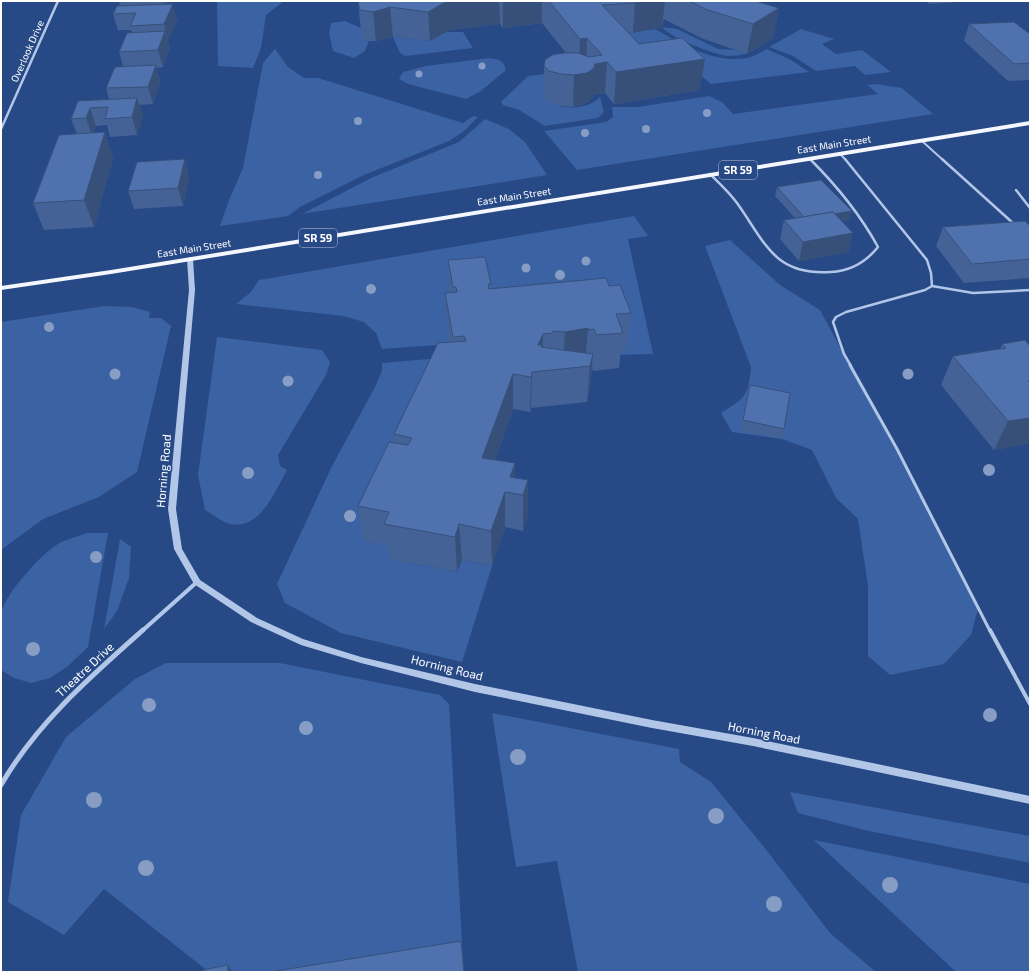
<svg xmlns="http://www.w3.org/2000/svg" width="1031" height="973" font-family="'Exo 2',sans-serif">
  <rect width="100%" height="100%" fill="#274986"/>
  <g fill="#3b62a2">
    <polygon points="217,1 284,1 266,15 261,48 253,68 218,66"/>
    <polygon points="345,21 361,28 364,40 369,41 365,51 354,58 333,51 329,33 331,23"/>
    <path d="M662,27l15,2 41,20 17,1 12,4c-8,1 -17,3 -25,1 -13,-3 -53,-18 -60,-28z"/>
    <path d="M655,29c27,15 59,35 92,29 7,-1 14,-6 20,-9l24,11 18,12 -98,12 -21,-18 -47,-23 -32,4 4,-12z"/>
    <polygon points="801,29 834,39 822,44 836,54 862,50 891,72 865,75 855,66 816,71 793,56 769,47"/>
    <polygon points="445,32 463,32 473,48 405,56 400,53 393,37 430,41"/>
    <polygon points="275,49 288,67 304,78 318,78 463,123 473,116 478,117 464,131 449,141 364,175 300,207 288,216 220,226 229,200 243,168 263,63"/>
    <path d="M489,58c9,1 15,2 17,12l-25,21 -15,8 -58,-15 -9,-5 4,-7 23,-6z"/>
    <path d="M567,71l-23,20 -1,6c14,14 43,14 57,0l4,15 -6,6 -53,8 -26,-16 -16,-5 -2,-3 27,-26z"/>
    <polygon points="876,84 902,88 933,114 577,170 544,131 606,122 613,117 612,107 638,107 709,96 722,102 733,114 878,94 867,85"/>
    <polygon points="485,119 509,129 525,142 547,175 302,214 371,178 459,142"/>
    <polygon points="634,216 648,236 628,239 653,354 615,355 613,349 627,348 450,344 382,349 376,333 364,322 343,316 236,304 251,292 259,280"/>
    <path d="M730,240l50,45 40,25 102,189 56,110 -7,26 -27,29 -54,11 -22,-19v-70l-10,-67 -22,-21 -24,-48 -30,-11 -50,-7 -11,-19c25,-16 27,-16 30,-46l-46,-121z"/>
    <polygon points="104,306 132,307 150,312 149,318 161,318 171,326 137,472 99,497 43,519 1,550 1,322"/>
    <path d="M217,337l105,13 8,12 -4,13 -48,80 2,11 7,4c-12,21 -26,60 -57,54 -8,-2 -18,-10 -25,-14l-7,-35z"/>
    <polygon points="452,357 365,541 394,547 390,559 457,572 462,560 492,566 462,662 341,633 285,603 277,584 332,466 375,387 382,371 382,363"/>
    <path d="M87,533h21l-20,114 -21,20 -17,11 -19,5 -17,-5 -13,-8v-57c5,-20 39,-58 57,-69 8,-5 19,-7 29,-11z"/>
    <polygon points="120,539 131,547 129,578 117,611 104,629"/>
    <polygon points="166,663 280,663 440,695 449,704 463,961 396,972 209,972 104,889 64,935 8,902 21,815 66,737 135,679"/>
    <polygon points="492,713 679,749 680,762 711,782 768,852 830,933 876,972 578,972 557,861 516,867"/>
    <polygon points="790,792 1030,836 1030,863 869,831 798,813"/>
    <polygon points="814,840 1030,884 1030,972 956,972"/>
  </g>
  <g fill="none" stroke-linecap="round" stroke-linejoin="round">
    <g stroke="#b2c6e8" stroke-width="2">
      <polyline points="922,141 943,160"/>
      <polyline points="839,153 846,160"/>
    </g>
    <g stroke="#b2c6e8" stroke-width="2.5">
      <polyline points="845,159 927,260 931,273 932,286 925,290 846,312 836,317 833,322 844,354 851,366"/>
      <polyline points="942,159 1014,224"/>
      <path d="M710,174c9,9 19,18 27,29 28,39 37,73 94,69 19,-1 35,-10 47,-25 -18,-33 -41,-61 -68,-88"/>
      <polyline points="1016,190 1030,208"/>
      <polyline points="932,286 973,293 1030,290"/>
    </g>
    <polyline stroke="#b2c6e8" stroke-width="3" points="850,365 897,449 990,631"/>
    <polyline stroke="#b2c6e8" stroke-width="4" points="990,630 1030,704"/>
    <polyline stroke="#b2c6e8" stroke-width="2.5" points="1,129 58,1"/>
    <polyline stroke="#b2c6e8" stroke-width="4" points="142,631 197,582"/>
    <path stroke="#b2c6e8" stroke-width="5" d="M1,785c36,-62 89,-108 142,-155"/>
    <polygon fill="#b2c6e8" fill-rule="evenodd" points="190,257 193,259 195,290 176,509 182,549 200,580 257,618 303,639 361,657 475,684 652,720 753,738 1030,796 1030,804 753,746 652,728 475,692 361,663 301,645 251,622 194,584 174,549 168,509 189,290 187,259"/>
    <polygon fill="#f4f7fe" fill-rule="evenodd" points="1030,121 1030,125 111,274 1,290 1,286 111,270"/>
  </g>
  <g fill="#879dc4">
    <circle cx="482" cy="66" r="3.5"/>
    <circle cx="419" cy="74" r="3.5"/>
    <circle cx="707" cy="113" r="4"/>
    <circle cx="358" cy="121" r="4"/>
    <circle cx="646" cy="129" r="4"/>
    <circle cx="585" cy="133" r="4"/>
    <circle cx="318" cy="175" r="4"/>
    <circle cx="586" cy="261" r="4.5"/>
    <circle cx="526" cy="268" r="4.5"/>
    <circle cx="560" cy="275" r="5"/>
    <circle cx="371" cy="289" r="5"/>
    <circle cx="49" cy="327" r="5"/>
    <circle cx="115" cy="374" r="5.5"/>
    <circle cx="908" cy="374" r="5.5"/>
    <circle cx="288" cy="381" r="5.5"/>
    <circle cx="989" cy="470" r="6"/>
    <circle cx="248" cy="473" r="6"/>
    <circle cx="350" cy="516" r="6"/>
    <circle cx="96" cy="557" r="6"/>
    <circle cx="33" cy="649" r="7"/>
    <circle cx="149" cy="705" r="7"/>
    <circle cx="990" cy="715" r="7"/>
    <circle cx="306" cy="728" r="7"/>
    <circle cx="518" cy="757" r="8"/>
    <circle cx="94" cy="800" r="8"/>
    <circle cx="716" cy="816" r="8"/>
    <circle cx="146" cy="868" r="8"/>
    <circle cx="890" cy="885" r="8"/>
    <circle cx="774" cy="904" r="8"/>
  </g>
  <g fill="#446296">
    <polygon points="119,1 171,1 170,4 177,20 168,41 170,48 163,67 156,68 160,82 153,104 139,105 143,115 137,135 110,137 107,125 96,126 93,132 105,132 113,158 94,227 44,230 33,203 77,134 71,119 78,101 109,99 106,88 123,66 119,52 132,32 131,30 118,30 113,14 120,6"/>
    <polygon points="360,1 755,1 779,8 773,38 747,54 701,38 664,19 662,27 629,33 639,44 700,90 614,104 605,93 593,95 592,99 585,104 573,107 560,106 548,103 543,97 544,66 566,53 542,23 503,28 500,24 450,30 430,41 393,37 376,41 369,41 364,40 361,31 358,2"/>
    <polygon points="926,1 974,1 929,4"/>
    <polygon points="969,24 1030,34 1030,80 1008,81 964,41"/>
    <polygon points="189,177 183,206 134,209 128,191"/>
    <polygon points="777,187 849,220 842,221 853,233 848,252 799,261 780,239 784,220 795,218 775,196"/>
    <polygon points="1030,226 1030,278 964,283 936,246 943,227"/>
    <polygon points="448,260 491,284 491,288 609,286 631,313 627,348 621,349 619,368 593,371 592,368 590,390 587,402 531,408 530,412 513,409 495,460 515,463 515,478 528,480 528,515 523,531 505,527 492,566 462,560 457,572 390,559 388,546 364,541 358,506 395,443 394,434 450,342 447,328 445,293 450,292"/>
    <polygon points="1002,344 1030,344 1030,443 994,450 941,385 953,356 1000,349"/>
    <polygon points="750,385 784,429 782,439 740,430"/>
  </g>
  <g fill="#37507a">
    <polygon points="164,1 171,1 167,14"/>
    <polygon points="447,1 499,1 500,24 450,30 430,41 428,12"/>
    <polygon points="503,1 542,1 542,23 503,28"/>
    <polygon points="647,1 665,1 662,27 633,33 635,3"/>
    <polygon points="173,4 177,20 168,41 164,24"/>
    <polygon points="390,7 393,37 376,41 373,12"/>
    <polygon points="779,8 773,38 747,54 753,24"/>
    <polygon points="165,31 170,48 163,67 158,50"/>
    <polygon points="587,38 586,68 579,69 580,39"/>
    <polygon points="705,59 700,90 614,104 616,72"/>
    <polygon points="607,62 605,93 593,95 592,99 585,104 573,107 574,75 595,64"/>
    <polygon points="156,65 160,82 153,104 148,87"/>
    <polygon points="137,98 143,115 137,135 132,117"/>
    <polygon points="90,108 96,126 92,136 86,118"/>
    <polygon points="105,132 113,158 94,227 84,200"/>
    <polygon points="185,159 189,177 183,206 178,188"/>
    <polygon points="852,211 849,220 804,228 806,219"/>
    <polygon points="853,233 848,252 799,261 803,242"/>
    <polygon points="588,328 585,364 563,367 565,332"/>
    <polygon points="543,334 542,369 538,345"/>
    <polygon points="593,354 590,390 587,402 590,366"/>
    <polygon points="532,372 531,408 530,412 531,377"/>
    <polygon points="513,374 513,409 483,493 482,458"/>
    <polygon points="1030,418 1030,443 994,450 1008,421"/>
    <polygon points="515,463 515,494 510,477"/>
    <polygon points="528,480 528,515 523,531 523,495"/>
    <polygon points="505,492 505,527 492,566 491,531"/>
    <polygon points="459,524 462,560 457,572 455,537"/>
    <polygon points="228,965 232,972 228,972"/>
  </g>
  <g fill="#4f72ae" stroke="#37507a">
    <polygon points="360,1 447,1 428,12 390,7 373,12 360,10 358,2"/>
    <polygon points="549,1 647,1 635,3 602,5 639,44 682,38 705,59 616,72 607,62 595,64 594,68 587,73 574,75 561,74 549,71 544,66 545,60 552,55 564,53 578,53 589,57 602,55 587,38 580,39"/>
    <polygon points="690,1 755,1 779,8 753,24 705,9"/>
    <polygon points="173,4 164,24 130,26 136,13 113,14 117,6"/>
    <polygon points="1014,22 1030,34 1030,63 1014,64 969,24"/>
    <polygon points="165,31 158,50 119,52 127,33"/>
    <polygon points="156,65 148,87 106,88 115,67"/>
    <polygon points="137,98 132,117 105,119 108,107 90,108 86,118 71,119 78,101"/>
    <polygon points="105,132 84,200 33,203 59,135"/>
    <polygon points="185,159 178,188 128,191 137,162"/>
    <polygon points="821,180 852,211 834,214 833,212 804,217 777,187"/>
    <polygon points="833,212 853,233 803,242 784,220"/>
    <polygon points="1025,221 1030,226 1030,259 972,264 943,227"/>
    <polygon points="485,257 491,284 488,284 489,289 606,278 609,286 620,285 631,313 616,314 623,333 596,335 594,329 588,330 588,328 565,332 553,331 553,333 543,334 538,345 542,345 541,347 593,354 590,366 532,372 531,377 513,374 482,458 515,463 510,477 528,480 523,495 505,492 491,531 459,524 455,537 384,524 389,512 358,506 389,442 408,445 412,438 394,434 438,343 466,341 464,336 453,337 445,293 457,292 456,287 453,287 448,260"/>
    <polygon points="1025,340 1029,345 1030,344 1030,381 1028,381 1030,383 1030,418 1008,421 953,356 1006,348 1002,344"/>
    <polygon points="750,385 790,393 784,429 743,420"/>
    <polygon points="461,941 464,972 270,972"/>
    <polygon points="228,965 228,972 203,972 203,970"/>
  </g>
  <g text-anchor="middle" stroke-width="3.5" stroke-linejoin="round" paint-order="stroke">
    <g font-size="10" fill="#fff" stroke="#274986">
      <text transform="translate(27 51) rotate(-66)" y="4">Overlook Drive</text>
      <text transform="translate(834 144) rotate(-9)" y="4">East Main Street</text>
      <text transform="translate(514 196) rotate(-9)" y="4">East Main Street</text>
      <text transform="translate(194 248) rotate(-9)" y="4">East Main Street</text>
    </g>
    <g fill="#274986" stroke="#bec8db" stroke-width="1">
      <rect x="719" y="161" width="38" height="18" rx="3"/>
      <rect x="299" y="229" width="38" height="18" rx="3"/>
    </g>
    <g font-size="11" font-weight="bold" fill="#fff">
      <text x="738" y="174">SR 59</text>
      <text x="318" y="242">SR 59</text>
    </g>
    <g font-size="12" fill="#fff" stroke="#274986">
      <text transform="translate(164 471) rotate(-85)" y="4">Horning Road</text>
      <text transform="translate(447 668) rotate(14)" y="4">Horning Road</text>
      <text transform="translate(85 670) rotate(-43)" y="4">Theatre Drive</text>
      <text transform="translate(764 733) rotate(11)" y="4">Horning Road</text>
    </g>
  </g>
  <rect width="1031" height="973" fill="none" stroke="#ffffff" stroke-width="4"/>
</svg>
